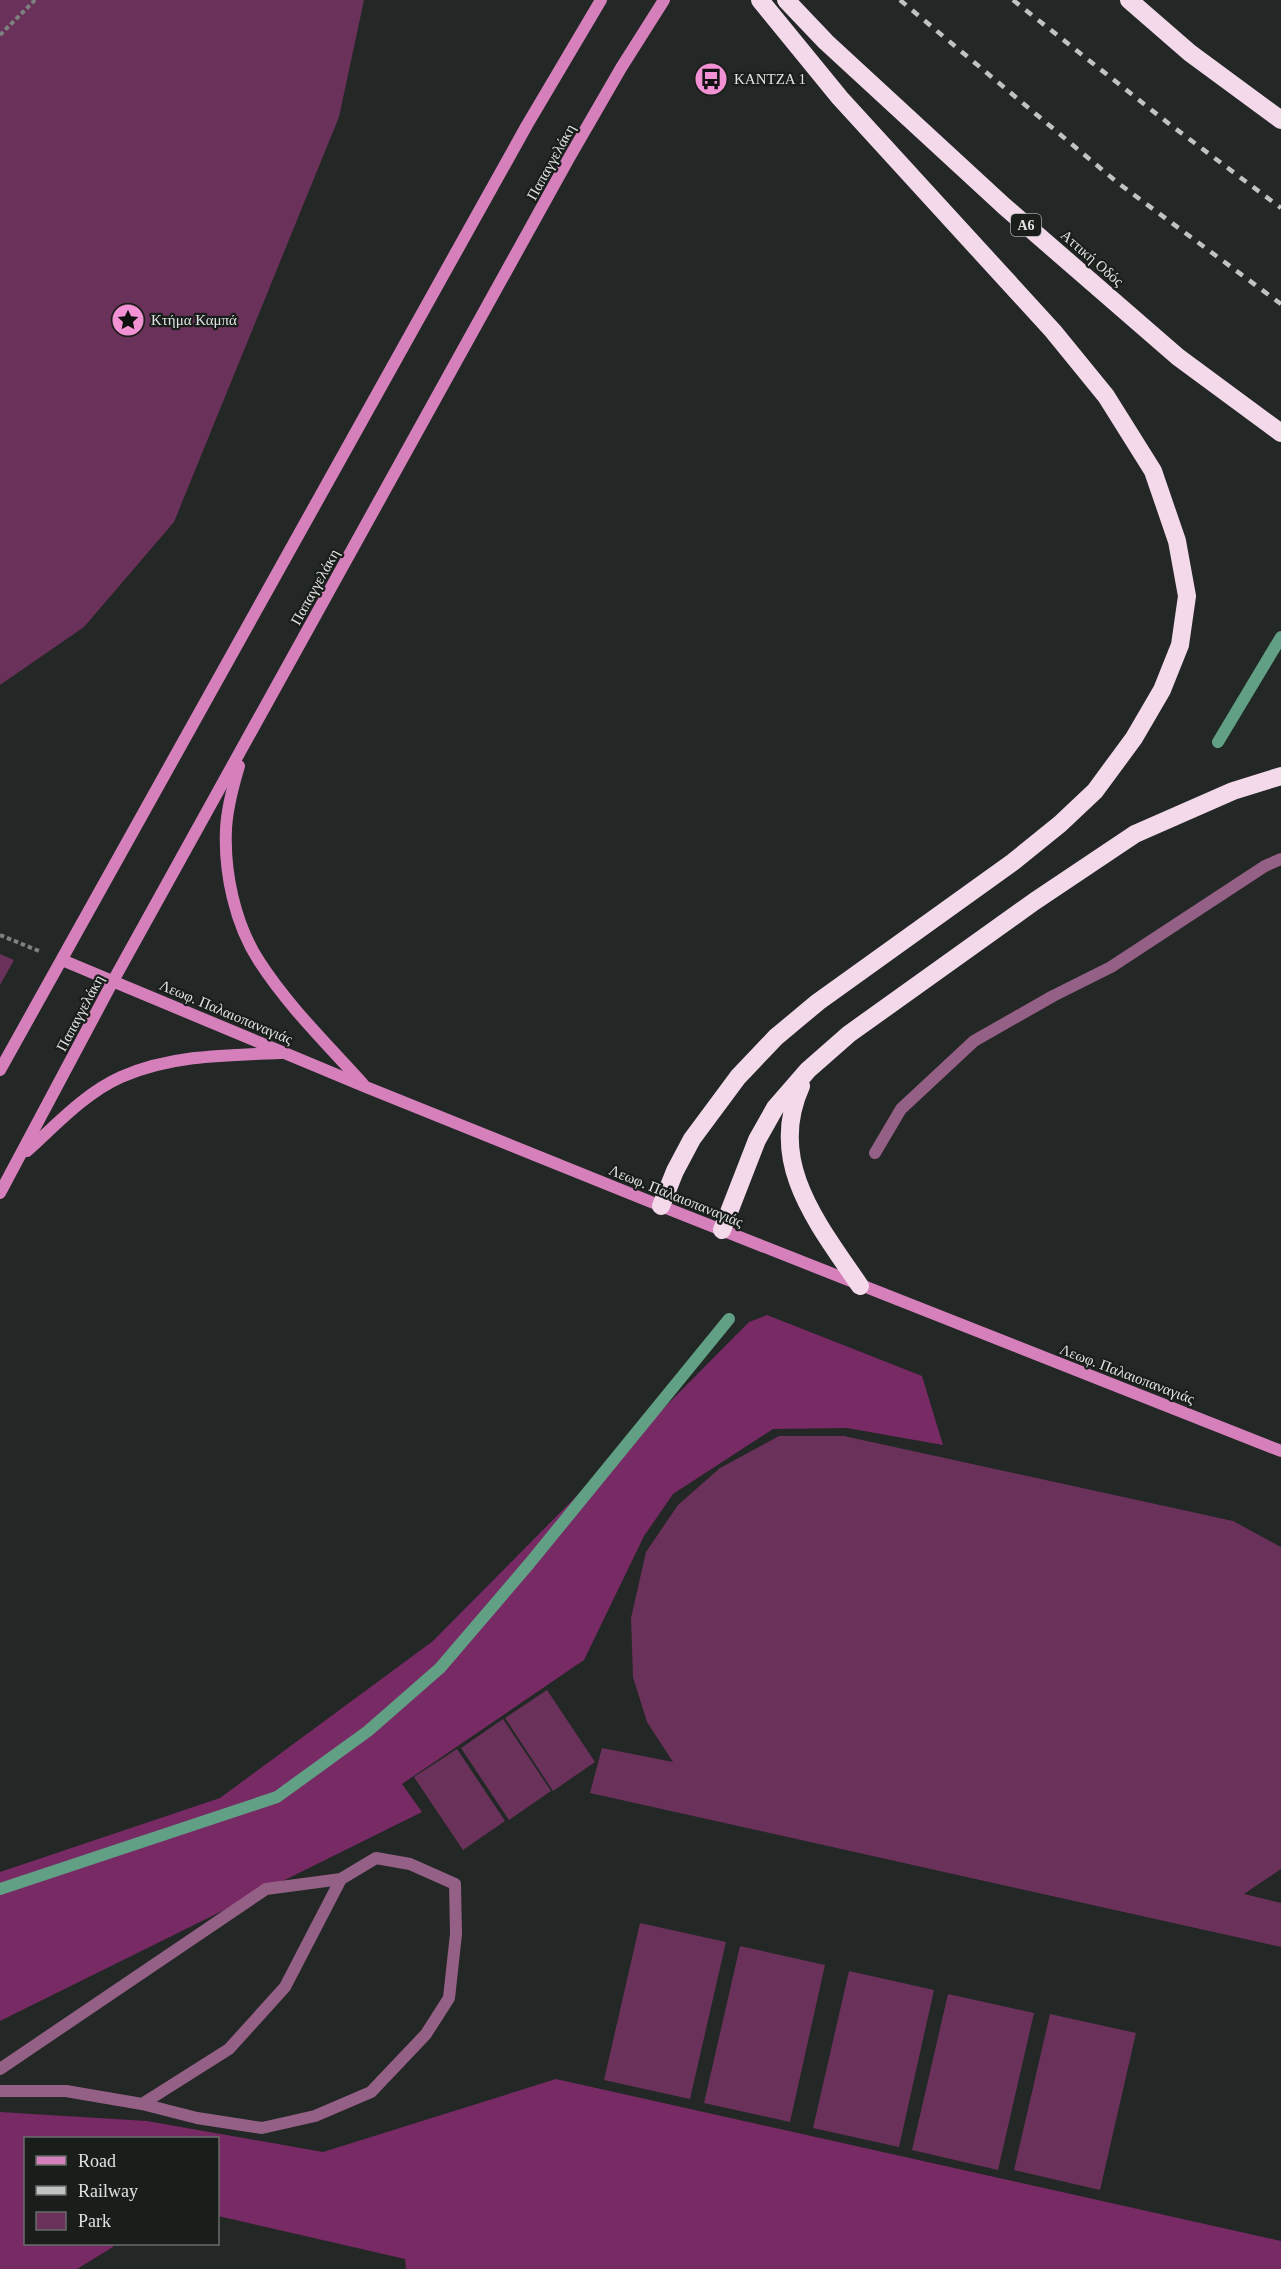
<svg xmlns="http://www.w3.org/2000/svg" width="1281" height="2269" font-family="'Times New Roman',serif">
  <rect width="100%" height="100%" fill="#232725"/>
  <g fill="#6a325a">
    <polygon points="0,0 364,0 339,117 174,522 84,627 0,685"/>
    <polygon points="0,954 14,960 0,985"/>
    <polygon points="779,1436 844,1436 1233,1521 1281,1547 1281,1869 1244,1894 1281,1903 1281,1947 590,1793 602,1748 673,1762 647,1722 633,1677 631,1618 646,1552 678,1505 720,1468"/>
    <polygon points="547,1690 595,1762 553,1791 505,1718"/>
    <polygon points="503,1719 551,1791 509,1820 461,1748"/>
    <polygon points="457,1749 505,1821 463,1850 414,1777"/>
    <polygon points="640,1923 726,1942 690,2099 604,2080"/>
    <polygon points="740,1946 825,1965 790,2122 704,2103"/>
    <polygon points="849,1971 934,1990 899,2147 813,2128"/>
    <polygon points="948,1994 1034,2013 998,2170 912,2150"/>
    <polygon points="1050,2014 1136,2033 1100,2190 1014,2170"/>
  </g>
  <g fill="#782a64">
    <polygon points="767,1315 922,1376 943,1445 847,1428 773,1429 673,1494 644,1536 584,1660 402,1784 422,1812 0,2021 0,1872 220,1798 433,1641 749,1322"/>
    <polygon points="556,2079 1281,2241 1281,2269 406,2269 405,2259 218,2216 218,2138 26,2138 26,2244 114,2244 113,2247 77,2269 0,2269 0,2112 147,2121 323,2152"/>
  </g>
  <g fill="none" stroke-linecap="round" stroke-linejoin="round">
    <g stroke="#61a085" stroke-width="12">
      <polyline points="1218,742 1281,637"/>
      <polyline points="0,1889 277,1797 368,1731 440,1668 529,1564 729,1319"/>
    </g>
    <g stroke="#7e8180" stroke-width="4" stroke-dasharray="4.5 3" stroke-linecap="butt">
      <polyline points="0,35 35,0"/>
      <polyline points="0,935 39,951"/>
    </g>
    <g stroke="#956085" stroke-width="12">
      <polyline points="0,2069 266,1889 341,1879"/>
      <polyline points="0,2091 66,2091 142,2104 229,2049 285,1987 341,1879 376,1858 410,1864 455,1884 456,1934 449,1998 426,2034 371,2092 315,2116 262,2128 197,2118 142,2104"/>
    </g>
    <polyline stroke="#956085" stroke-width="12" points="875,1153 901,1109 974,1041 1053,996 1111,967 1265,866 1281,859"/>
    <g stroke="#d57fbb" stroke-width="12">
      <path d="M239,766c-6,20 -12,42 -13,63 -2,44 9,95 33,132 29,45 68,83 104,123"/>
      <polyline points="62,960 366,1087 661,1206 1281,1451"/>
      <polyline points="0,1070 527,125 601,0"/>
      <path d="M27,1151c29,-26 58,-58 94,-74 50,-22 106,-22 160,-24"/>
      <polyline points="0,1193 113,981 569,158 621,68 664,0"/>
    </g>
    <g stroke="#f4d9eb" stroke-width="18">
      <polyline points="786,0 826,42 1004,206 1178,357 1281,433"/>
      <polyline points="1129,0 1190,53 1281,120"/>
      <path d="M801,1086c-35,77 18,139 59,200"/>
      <polyline points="661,1206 675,1171 692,1139 738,1077 776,1037 818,1002 1013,862 1060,824 1095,791 1134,738 1162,690 1180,645 1187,596 1177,541 1153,471 1106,396 1053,331 840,98 760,0"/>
      <polyline points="722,1230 757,1140 775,1108 808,1070 849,1034 1035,901 1135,834 1233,791 1281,776"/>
    </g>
    <g stroke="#c0c3c2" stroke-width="4.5" stroke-dasharray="8 8" stroke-linecap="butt">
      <polyline points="900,0 1118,183 1281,304"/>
      <polyline points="1013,0 1168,123 1281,208"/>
    </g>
  </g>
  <defs>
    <symbol id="bus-disc" viewBox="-11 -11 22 22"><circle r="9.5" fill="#f391d5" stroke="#191e1b"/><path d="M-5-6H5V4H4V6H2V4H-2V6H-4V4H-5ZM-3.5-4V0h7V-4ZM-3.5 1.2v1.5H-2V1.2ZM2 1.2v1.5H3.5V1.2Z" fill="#111"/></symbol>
    <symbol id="sight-disc" viewBox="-11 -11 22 22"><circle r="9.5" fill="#f391d5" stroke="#191e1b"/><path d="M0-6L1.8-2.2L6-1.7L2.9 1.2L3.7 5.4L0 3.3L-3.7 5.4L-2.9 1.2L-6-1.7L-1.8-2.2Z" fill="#111"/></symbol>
  </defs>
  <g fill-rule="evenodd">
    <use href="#bus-disc" x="692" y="60" width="38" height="38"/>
    <use href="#sight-disc" x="109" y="301" width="38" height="38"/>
  </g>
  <g text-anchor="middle" stroke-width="4.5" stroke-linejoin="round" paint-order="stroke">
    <rect fill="#191e1b" stroke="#a4a7a6" stroke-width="1.5" x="1011" y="214" width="30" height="22" rx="4.5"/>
    <g font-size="14" font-weight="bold" fill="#dfe2e1">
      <text x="1026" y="230">Α6</text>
    </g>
    <g font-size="15" fill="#dfe2e1" stroke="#191e1b" text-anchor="start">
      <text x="734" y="84">ΚΑΝΤΖΑ 1</text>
      <text x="151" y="325">Kτήμα Καμπά</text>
    </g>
    <g font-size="15" fill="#dfe2e1" stroke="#191e1b">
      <text transform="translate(551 162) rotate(-61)" y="5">Παπαγγελάκη</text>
      <text transform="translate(1092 258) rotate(41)" y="5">Αττική Οδός</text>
      <text transform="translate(315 587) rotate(-61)" y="5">Παπαγγελάκη</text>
      <text transform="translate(226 1012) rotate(23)" y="5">Λεωφ. Παλαιοπαναγιάς</text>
      <text transform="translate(80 1013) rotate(-62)" y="5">Παπαγγελάκη</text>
      <text transform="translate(676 1196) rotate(22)" y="5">Λεωφ. Παλαιοπαναγιάς</text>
      <text transform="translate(1127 1374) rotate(21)" y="5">Λεωφ. Παλαιοπαναγιάς</text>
    </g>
  </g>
  <rect x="24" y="2137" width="195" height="108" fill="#191e1b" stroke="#686c6a" stroke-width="1.5"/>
  <rect x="36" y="2156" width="30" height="9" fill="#d57fbb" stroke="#686c6a" stroke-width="1.5"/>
  <text x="78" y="2167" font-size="18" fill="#dfe2e1">Road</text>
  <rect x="36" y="2186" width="30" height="9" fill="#c0c3c2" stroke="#686c6a" stroke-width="1.5"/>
  <text x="78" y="2197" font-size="18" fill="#dfe2e1">Railway</text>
  <rect x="36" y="2212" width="30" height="18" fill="#6a325a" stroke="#686c6a" stroke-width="1.5"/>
  <text x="78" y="2227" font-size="18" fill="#dfe2e1">Park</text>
</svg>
